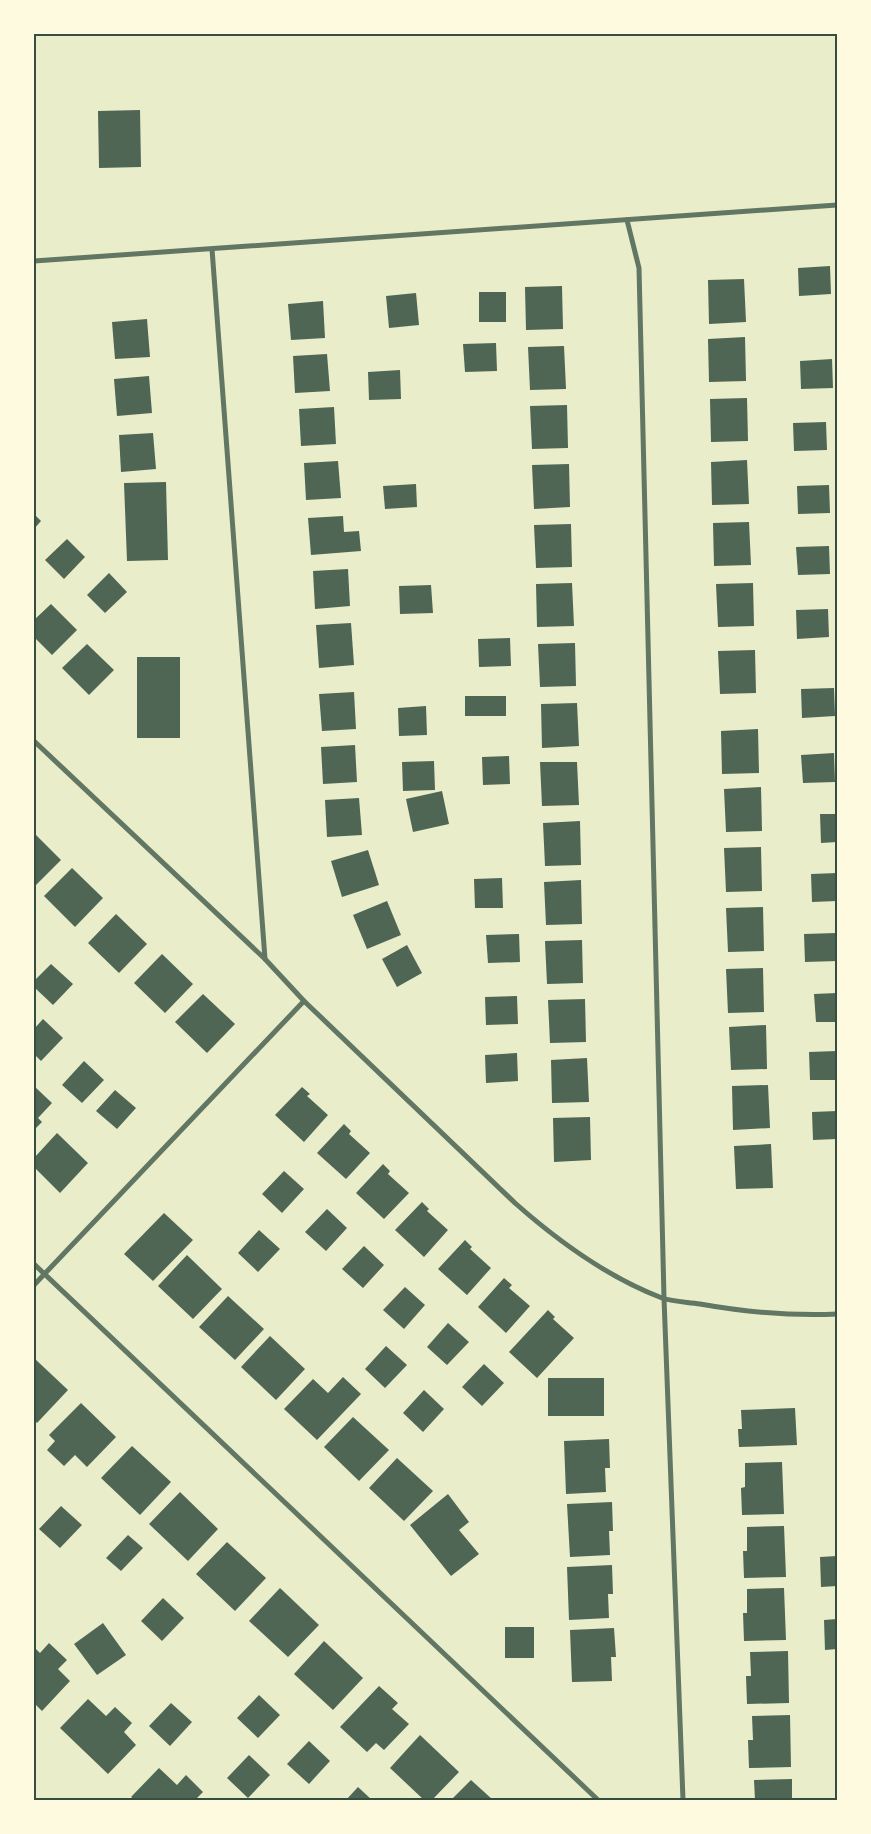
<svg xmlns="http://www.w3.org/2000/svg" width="871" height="1834" font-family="Raleway,sans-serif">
  <rect width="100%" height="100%" fill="#e9edc9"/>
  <g fill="#4f6655">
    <polygon points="140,110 141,167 99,168 98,111"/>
    <polygon points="830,266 831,294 799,296 798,268"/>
    <polygon points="744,279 746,322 709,324 708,280"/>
    <polygon points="562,286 563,329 526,330 525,287"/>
    <rect x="479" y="292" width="27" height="30"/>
    <polygon points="416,293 419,325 389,328 386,296"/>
    <polygon points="323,301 325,338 291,340 288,304"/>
    <polygon points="147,319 150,357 115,359 112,322"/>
    <polygon points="745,337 746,381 709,382 708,339"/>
    <polygon points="496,343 497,371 465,372 463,344"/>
    <polygon points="564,346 566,389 530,390 528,347"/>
    <polygon points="327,354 330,391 295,393 293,356"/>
    <polygon points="832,359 833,388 801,389 800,361"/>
    <polygon points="400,370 401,399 369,400 368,372"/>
    <polygon points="149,376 152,413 117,416 114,379"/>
    <polygon points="747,398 748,441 711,442 710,399"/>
    <polygon points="567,405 568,448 532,449 530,406"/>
    <polygon points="334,407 336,444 301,446 299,409"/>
    <polygon points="826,422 827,450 794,451 793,423"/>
    <polygon points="153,433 156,469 121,472 119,435"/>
    <polygon points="747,460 749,504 712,505 711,462"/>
    <polygon points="338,461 341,498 306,500 304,463"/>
    <polygon points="569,464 570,507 534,509 532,465"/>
    <polygon points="166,482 168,560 127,561 124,483"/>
    <polygon points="416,484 417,507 385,509 383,486"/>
    <polygon points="829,485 830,513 798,514 797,486"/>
    <polygon points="34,514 41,521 34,529"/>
    <polygon points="343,516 344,532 359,531 361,551 311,555 308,518"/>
    <polygon points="749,522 751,565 714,566 713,523"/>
    <polygon points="571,524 572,567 536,568 534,525"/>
    <polygon points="67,539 85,557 64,579 45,560"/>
    <polygon points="829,546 830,574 798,575 796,547"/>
    <polygon points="348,569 350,606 315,609 313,571"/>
    <polygon points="109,573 127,592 105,613 87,595"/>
    <polygon points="572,583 574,626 537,627 536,584"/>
    <polygon points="753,583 754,626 718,627 716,584"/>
    <polygon points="431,585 433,613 400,614 399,586"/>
    <polygon points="51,604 77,630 52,655 34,637 34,620"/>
    <polygon points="828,609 829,637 797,639 796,610"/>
    <polygon points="351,623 354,665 319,668 316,625"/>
    <polygon points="510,638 511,666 479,667 478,639"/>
    <polygon points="575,643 576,686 540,687 538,644"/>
    <polygon points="87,644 114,670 89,695 62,668"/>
    <polygon points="755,650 756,693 720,694 718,651"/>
    <rect x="137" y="657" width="43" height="81"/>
    <polygon points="834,688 835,716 802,718 801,689"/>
    <polygon points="354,692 356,729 322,731 319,694"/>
    <rect x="465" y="696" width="41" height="20"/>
    <polygon points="577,703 579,746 542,748 541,704"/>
    <polygon points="426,706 427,735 399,736 398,708"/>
    <polygon points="758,729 759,773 722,774 721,731"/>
    <polygon points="355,745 357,782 323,784 321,747"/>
    <polygon points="834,753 835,782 803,783 801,755"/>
    <polygon points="509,756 510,784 483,785 482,757"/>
    <polygon points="434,761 435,790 403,791 402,762"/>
    <polygon points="540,762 577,762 579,805 542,806"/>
    <polygon points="761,787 762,831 726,832 724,789"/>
    <polygon points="442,791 449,824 413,832 406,799"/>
    <polygon points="359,798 362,835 327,837 325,800"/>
    <polygon points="820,814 837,814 837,842 821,843"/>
    <polygon points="580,821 581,865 545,866 543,823"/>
    <polygon points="34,833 61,860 34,887"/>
    <polygon points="761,847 762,891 726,892 724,848"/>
    <polygon points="368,850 379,885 342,897 331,861"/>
    <polygon points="72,868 103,898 75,927 44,896"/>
    <polygon points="837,873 837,901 812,902 811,874"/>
    <polygon points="502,878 503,908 475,908 474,879"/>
    <polygon points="581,880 582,924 546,925 544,882"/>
    <polygon points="387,901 401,935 367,949 353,915"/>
    <polygon points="763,907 764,951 728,952 726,908"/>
    <polygon points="116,914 147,944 119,973 88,943"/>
    <polygon points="836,933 837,961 805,962 804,934"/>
    <polygon points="519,934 520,962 488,963 486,935"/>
    <polygon points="582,940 583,983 547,984 545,941"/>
    <polygon points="407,945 422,973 397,987 382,959"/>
    <polygon points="162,954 193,984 165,1013 134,983"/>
    <polygon points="51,964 73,984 53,1005 34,987 34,981"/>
    <polygon points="763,968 764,1012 728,1013 726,969"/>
    <polygon points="837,993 837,1022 816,1022 814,994"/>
    <polygon points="203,994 235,1024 207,1053 175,1022"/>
    <polygon points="517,996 518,1024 486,1025 485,997"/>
    <polygon points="585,999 586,1042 550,1043 548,1000"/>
    <polygon points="43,1019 63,1038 41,1061 34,1054 34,1029"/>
    <polygon points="766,1025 767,1069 731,1070 729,1027"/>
    <polygon points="837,1051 837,1080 810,1080 809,1052"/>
    <polygon points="517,1053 518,1081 486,1083 485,1055"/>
    <polygon points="587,1058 589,1102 552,1103 551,1060"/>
    <polygon points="84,1061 104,1080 82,1103 62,1085"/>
    <polygon points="768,1085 770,1128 733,1130 732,1086"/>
    <polygon points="34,1086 52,1103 38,1118 42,1122 34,1130"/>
    <polygon points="302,1087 310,1094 307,1096 328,1115 304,1142 275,1115"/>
    <polygon points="115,1090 136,1108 117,1129 96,1111"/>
    <polygon points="837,1111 837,1139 813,1140 812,1112"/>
    <polygon points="590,1117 591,1160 554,1162 553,1118"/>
    <polygon points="344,1124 351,1131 349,1134 370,1153 346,1179 317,1153"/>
    <polygon points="57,1133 88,1163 60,1193 34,1167 34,1158"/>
    <polygon points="771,1144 773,1188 736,1189 734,1146"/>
    <polygon points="383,1164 390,1171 388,1174 409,1193 384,1219 356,1193"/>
    <polygon points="284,1171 304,1189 282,1213 262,1194"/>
    <polygon points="422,1202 429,1209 427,1211 448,1230 424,1257 395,1230"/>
    <polygon points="327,1209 347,1228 326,1251 305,1232"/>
    <polygon points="164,1213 193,1240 153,1281 124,1254"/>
    <polygon points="259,1230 280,1249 258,1272 238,1253"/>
    <polygon points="465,1240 472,1247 470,1249 491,1268 467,1295 438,1269"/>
    <polygon points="364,1246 384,1265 363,1288 342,1269"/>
    <polygon points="187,1255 222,1289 193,1319 158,1286"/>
    <polygon points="504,1278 512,1285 509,1288 530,1306 506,1333 478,1307"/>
    <polygon points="405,1287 425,1305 404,1329 383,1310"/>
    <polygon points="228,1296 264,1329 235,1360 199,1327"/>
    <polygon points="548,1310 555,1317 553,1319 574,1338 537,1378 509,1352"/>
    <polygon points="448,1323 469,1342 447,1365 427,1347"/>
    <polygon points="270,1336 305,1369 276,1400 241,1367"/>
    <polygon points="386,1346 407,1365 385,1388 365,1369"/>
    <polygon points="34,1358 68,1390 37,1423 34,1420"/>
    <polygon points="484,1364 504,1383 482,1406 462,1387"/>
    <polygon points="343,1377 361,1394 317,1440 284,1409 313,1379 328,1393"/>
    <rect x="548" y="1378" width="56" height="38"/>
    <polygon points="424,1390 444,1409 423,1432 403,1413"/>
    <polygon points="81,1403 116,1437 87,1467 75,1455 64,1466 47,1450 55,1441 49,1435"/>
    <polygon points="795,1408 797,1445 739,1447 738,1429 742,1429 741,1410"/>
    <polygon points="353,1417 389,1450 359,1481 324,1447"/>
    <polygon points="609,1439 610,1468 605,1468 606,1492 566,1494 564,1441"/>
    <polygon points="132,1446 171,1482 140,1515 101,1478"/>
    <polygon points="397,1458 433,1491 404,1521 369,1488"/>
    <polygon points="782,1462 784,1514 742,1515 741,1488 745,1487 745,1463"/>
    <polygon points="180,1492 218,1529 188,1561 149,1524"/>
    <polygon points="448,1494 469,1522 459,1530 479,1554 451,1576 410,1525"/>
    <polygon points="612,1502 613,1531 609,1531 610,1555 570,1557 567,1504"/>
    <polygon points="61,1506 82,1525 60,1548 39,1529"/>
    <polygon points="784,1526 786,1577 744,1578 743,1551 747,1551 747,1527"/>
    <polygon points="128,1535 143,1548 121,1571 106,1558"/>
    <polygon points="227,1542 266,1578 235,1611 196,1574"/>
    <polygon points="837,1556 837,1586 821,1587 820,1557"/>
    <polygon points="612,1565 613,1594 608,1594 609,1618 569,1620 567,1567"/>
    <polygon points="280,1588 319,1625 288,1657 249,1621"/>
    <polygon points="784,1588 786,1640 744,1641 743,1613 747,1613 747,1589"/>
    <polygon points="163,1598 184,1618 162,1641 141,1621"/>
    <polygon points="837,1619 837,1649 825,1650 824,1620"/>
    <polygon points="103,1623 126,1655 97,1675 74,1644"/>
    <rect x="505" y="1627" width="29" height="31"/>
    <polygon points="614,1628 616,1657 611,1657 612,1681 572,1682 570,1630"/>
    <polygon points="324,1641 363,1678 333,1710 294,1674"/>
    <polygon points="49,1643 67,1660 58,1669 70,1681 42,1711 34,1703 34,1647 40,1653"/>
    <polygon points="788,1651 789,1703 747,1704 746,1676 751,1676 750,1652"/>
    <polygon points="379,1686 398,1703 392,1709 409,1724 384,1750 376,1743 367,1752 340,1727"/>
    <polygon points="259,1695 280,1715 258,1738 237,1718"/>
    <polygon points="88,1699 106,1716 115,1707 132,1723 124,1732 136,1745 108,1774 60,1728"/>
    <polygon points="171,1703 192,1722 170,1746 149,1726"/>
    <polygon points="790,1715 791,1767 749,1768 748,1740 753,1740 752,1716"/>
    <polygon points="420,1735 459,1772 432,1800 424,1800 390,1768"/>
    <polygon points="309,1741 330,1761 309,1784 287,1764"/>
    <polygon points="249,1755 270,1775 248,1798 227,1778"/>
    <polygon points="159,1768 177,1785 186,1775 203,1792 195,1800 135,1800 131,1797"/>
    <polygon points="792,1779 792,1800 755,1800 754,1780"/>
    <polygon points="471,1780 493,1800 451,1800"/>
    <polygon points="358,1787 372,1800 346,1800"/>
  </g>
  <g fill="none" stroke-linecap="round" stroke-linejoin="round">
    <g stroke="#617663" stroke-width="5">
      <polyline points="627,220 639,268 664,1298 683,1800"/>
      <polyline points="212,249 265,959"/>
      <polyline points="34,261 837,205"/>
      <path d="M34,741l231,218 39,42 211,202c44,39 92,74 147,95 12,4 26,4 38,6 45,8 91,12 137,10"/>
      <polyline points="34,1264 598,1800"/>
      <polyline points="34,1285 304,1001"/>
    </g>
  </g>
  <rect width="871" height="1834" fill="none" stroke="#fefae0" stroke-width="70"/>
  <rect x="35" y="35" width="801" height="1764" fill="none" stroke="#344e41" stroke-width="2"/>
</svg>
